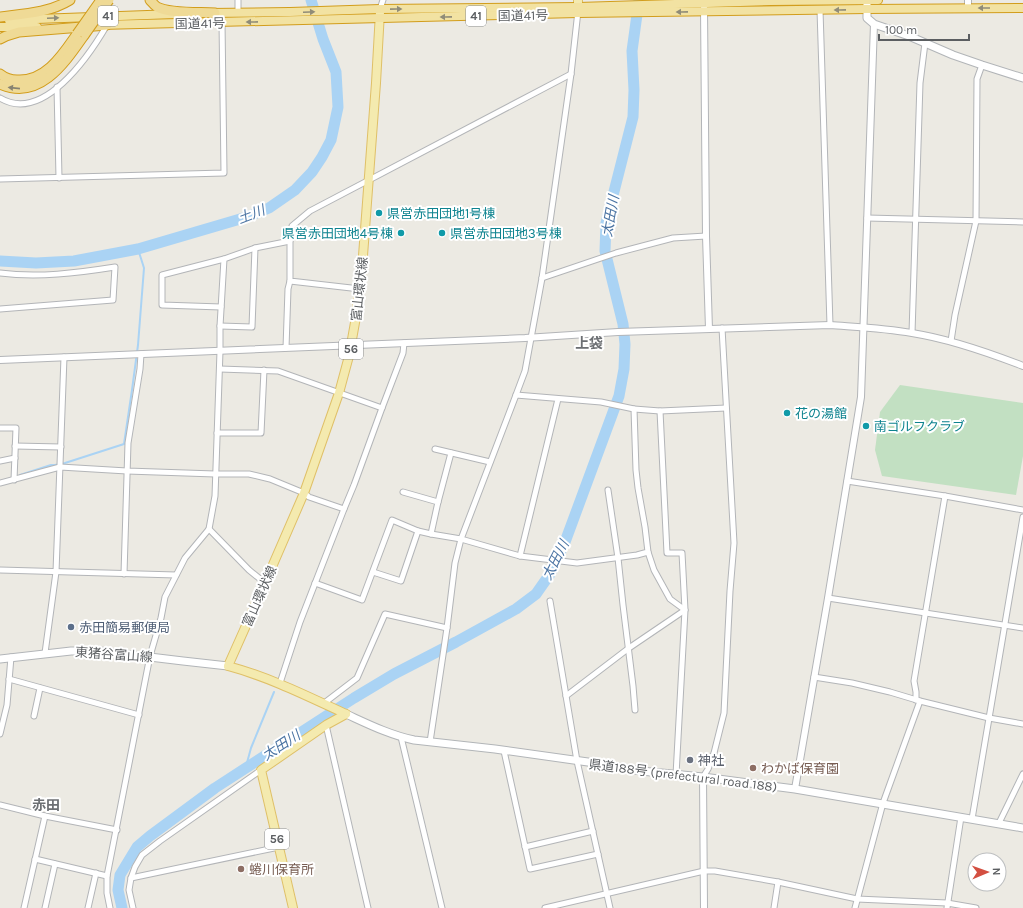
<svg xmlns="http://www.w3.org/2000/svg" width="1023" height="908" font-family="Karla,'Noto Sans JP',sans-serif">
  <rect width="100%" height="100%" fill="#eceae3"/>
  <polygon fill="#c2e0c2" points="900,385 1023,403 1023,456 1016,495 882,476 875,450 880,412"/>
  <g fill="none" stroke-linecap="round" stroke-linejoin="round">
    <g stroke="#aad3f4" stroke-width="2">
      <polyline points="20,475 51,465 55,465 65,463 124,444 132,390 138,345 144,268 138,249"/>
      <polyline points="245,770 251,748 274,692"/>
    </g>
    <g stroke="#aad3f4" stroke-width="11">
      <polyline points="0,261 36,263 74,261 138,249 247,217 269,208 295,190 312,172 322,157 331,140 338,107 336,72 323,39 311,0"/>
      <polyline points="122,908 118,890 120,875 137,847 150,836 215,788 354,698 394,674 456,642 516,609 536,594 550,574 565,542 619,396 624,369 625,344 623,324 605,251 606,223 633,117 634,90 632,51 639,0"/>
    </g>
    <defs>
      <g id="minor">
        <polyline points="238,0 238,13"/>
        <polyline points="380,9 383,0"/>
        <polyline points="820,10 830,325"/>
        <polyline points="57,87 59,178"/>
        <path d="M0,98c43,26 89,-42 107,-73"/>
        <polyline points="0,179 224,173 222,22"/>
        <polyline points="867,218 1023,222"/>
        <polyline points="290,241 290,281 360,289"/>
        <path d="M0,273c38,5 77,0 115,-6l-2,33 -113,9"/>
        <polyline points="542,278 616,253 673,238 706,236"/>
        <polyline points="221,307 162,305 162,275 224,259"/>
        <polyline points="220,326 252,327 255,248"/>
        <polyline points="912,333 920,83 925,43"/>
        <polyline points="951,341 955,315 976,221 977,79 982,65"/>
        <polyline points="286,348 288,289 290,281"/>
        <polyline points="220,369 278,371 382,408"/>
        <polyline points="634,409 660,411 726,408"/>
        <polyline points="660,411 667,553 682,553 685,610 676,775"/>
        <polyline points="0,428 16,428 14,480"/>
        <polyline points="217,433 261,433 264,370"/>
        <polyline points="15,446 61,447"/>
        <polyline points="435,449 490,462"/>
        <polyline points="0,461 15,458"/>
        <polyline points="847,481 945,496 1023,510"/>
        <polyline points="0,483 60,467 127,471 215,474 249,474 270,479 304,493 309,497 344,509"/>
        <polyline points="608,490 618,558 623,605 633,686 635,710"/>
        <polyline points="403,492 438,502 431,534 418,531"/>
        <polyline points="438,502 451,453"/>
        <polyline points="209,529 249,570 265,583"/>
        <polyline points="431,534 461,539 520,556 577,563 637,555 648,552 645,527 638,488 636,470 634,409 601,402 516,395"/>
        <polyline points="520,556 558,399"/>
        <polyline points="0,570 176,575"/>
        <polyline points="124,574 128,443 140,369 141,354"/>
        <polyline points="315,583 362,600 392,520 418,531 401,581 373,572"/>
        <polyline points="828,598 1023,628"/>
        <polyline points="550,601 577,761 610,908"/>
        <polyline points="45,653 56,572 64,357"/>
        <polyline points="814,677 852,683 890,692 920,701 989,718 1023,724"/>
        <polyline points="9,679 139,715"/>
        <polyline points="280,683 300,622 344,509 354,485 382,408 403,353 404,343"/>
        <polyline points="566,696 629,648 685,610 670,599 654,570 648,552"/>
        <polyline points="916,700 916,692 914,681 945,496"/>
        <polyline points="323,704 357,678 385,614 447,628"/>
        <polyline points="34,716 40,688"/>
        <polyline points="326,725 368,908"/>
        <polyline points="0,734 7,705 11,657"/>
        <polyline points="401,737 442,908"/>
        <polyline points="430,742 447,628 455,563 461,539 516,395 525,371 542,278 571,74 578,11"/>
        <polyline points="504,751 530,869 598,854"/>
        <polyline points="703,777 708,769 714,753 724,713 730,591 734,543 722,328"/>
        <polyline points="0,805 45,816 117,830"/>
        <polyline points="972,819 1023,517"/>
        <polyline points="999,823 1023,774"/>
        <polyline points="525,847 593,831"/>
        <polyline points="35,859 107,876"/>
        <polyline points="131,878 279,847"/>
        <polyline points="24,908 45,816"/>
        <polyline points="45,908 55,864"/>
        <polyline points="88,908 96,873"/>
        <polyline points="110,908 107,893 107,876 150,656 161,618 165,597 185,558 209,529 215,496 220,351 220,326 224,259 255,248 290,241 292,226 310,211 571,74"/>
        <polyline points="133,908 129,890 131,878 135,867 142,855 160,841 261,770"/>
        <polyline points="545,908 704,871 715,871 778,882 857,899 947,903 976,908"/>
        <polyline points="774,908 778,882"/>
        <polyline points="855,908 883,803 920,701"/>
        <polyline points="947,908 961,817"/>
      </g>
      <g id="tertiary">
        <polyline points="968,0 968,8"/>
        <polyline points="704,8 706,236 709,329"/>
        <path d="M0,360l525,-22 93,-6 212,-7c27,2 55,3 82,8 38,6 75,19 111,33"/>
        <polyline points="703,777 704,908"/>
        <polyline points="795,789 828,598 861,397 874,24"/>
      </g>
      <g id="secondary">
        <polyline points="867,0 867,18 874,24 909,36 953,55 982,65 1023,78"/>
        <polyline points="0,659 71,651 100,651 183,661 228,666"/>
        <path d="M346,714c22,10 44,21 68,26l81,9 100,14 46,8 62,6 92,12 228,39"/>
      </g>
      <g id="primary">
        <polyline points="578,0 578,7"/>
        <path d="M346,714c-39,-18 -77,-37 -118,-48l37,-83 39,-90 35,-100 10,-37 7,-39 6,-48 14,-186 4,-71"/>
        <polyline points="293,908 261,770 326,725 346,714"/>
      </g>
      <g id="trunk">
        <polyline points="209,13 290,12 380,9 578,7 771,1 878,0"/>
        <polyline points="9,20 175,14"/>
        <polyline points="101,25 578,13 867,9 1023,8"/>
        <polyline points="0,27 37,27"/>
      </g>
      <g id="motorway">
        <path d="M150,0c2,2 4,5 7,7 13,7 43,5 58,6"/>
        <path d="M0,17c24,-3 49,-4 70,-17"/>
        <polyline points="0,39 6,36 19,32 107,25"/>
        <path d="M0,74c5,4 11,6 17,6 29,2 46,-26 60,-46"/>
        <path d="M0,84c40,18 66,-23 85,-50"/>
      </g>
    </defs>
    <use href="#minor" stroke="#b3b5b8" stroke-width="7"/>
    <use href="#tertiary" stroke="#b3b5b8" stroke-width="8"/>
    <use href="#secondary" stroke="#b2b5b8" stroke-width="9"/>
    <use href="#primary" stroke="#dfc068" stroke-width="10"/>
    <use href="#trunk" stroke="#d29d1c" stroke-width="10"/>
    <use href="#motorway" stroke="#d29d1c" stroke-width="11"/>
    <use href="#minor" stroke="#fff" stroke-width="5"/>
    <use href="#tertiary" stroke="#fff" stroke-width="6"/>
    <use href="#secondary" stroke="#fff" stroke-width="7"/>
    <use href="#primary" stroke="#f4eaaf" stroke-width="8"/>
    <use href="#trunk" stroke="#f2e2a2" stroke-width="8"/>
    <use href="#motorway" stroke="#efda96" stroke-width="9"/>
    <defs>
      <g id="motorway-bridge">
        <polyline points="77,34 101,0"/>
        <polyline points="85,34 109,0"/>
      </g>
    </defs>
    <use href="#motorway-bridge" stroke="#d29d1c" stroke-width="11" stroke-linecap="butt"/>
    <use href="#motorway-bridge" stroke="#efda96" stroke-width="9"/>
  </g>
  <defs><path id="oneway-solid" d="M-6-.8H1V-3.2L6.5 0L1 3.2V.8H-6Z"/></defs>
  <g fill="#908c78">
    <use href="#oneway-solid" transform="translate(984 8) rotate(180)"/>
    <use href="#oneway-solid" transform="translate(396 9) rotate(-1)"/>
    <use href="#oneway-solid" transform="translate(840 10) rotate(179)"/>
    <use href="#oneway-solid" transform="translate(309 12) rotate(-2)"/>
    <use href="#oneway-solid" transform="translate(682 12) rotate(179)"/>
    <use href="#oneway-solid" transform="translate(446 17) rotate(179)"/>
    <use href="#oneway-solid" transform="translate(53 18) rotate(-2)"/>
    <use href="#oneway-solid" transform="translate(252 22) rotate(179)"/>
  </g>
  <use fill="#878371" href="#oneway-solid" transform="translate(14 88) rotate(-174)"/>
  <g fill="#0f9aa8" stroke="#fff" stroke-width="1.5">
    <circle cx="379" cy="213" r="4"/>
    <circle cx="401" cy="233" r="4"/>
    <circle cx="442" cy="233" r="4"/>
    <circle cx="787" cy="413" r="4"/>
    <circle cx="866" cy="426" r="4"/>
  </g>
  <circle fill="#5c6f8a" stroke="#fff" stroke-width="1.5" cx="71" cy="627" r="4"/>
  <circle fill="#6b7280" stroke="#fff" stroke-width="1.5" cx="690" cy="760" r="4"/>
  <g fill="#8d6e63" stroke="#fff" stroke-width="1.5">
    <circle cx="753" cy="768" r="4"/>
    <circle cx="241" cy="869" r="4"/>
  </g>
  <g text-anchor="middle" stroke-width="4" stroke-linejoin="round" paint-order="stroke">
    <g fill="#fff" stroke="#8c8e90" stroke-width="1">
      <rect x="98" y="6" width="20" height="20" rx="3"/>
      <rect x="466" y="6" width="20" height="20" rx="3"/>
      <rect x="339" y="339" width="24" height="20" rx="3"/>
      <rect x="265" y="829" width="24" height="20" rx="3"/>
    </g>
    <g font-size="12" font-weight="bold" fill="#5b5e61">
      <text x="108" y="20">41</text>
      <text x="476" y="20">41</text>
      <text x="351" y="353">56</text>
      <text x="277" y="843">56</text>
    </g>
    <g font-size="13" fill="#5b5e61" stroke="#fff">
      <text transform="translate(523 15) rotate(-1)" y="5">国道41号</text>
      <text transform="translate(200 23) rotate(-1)" y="5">国道41号</text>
      <text transform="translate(359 289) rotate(-84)" y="5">富山環状線</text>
      <text transform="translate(259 596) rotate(-66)" y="5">富山環状線</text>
      <text transform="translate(114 654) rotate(4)" y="5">東猪谷富山線</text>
      <text transform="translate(683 775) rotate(7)" y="5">県道188号 (prefectural road 188)</text>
    </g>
    <g font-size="13" fill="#0d838f" stroke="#fff" text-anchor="start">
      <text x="387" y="218">県営赤田団地1号棟</text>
      <text x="393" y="238" text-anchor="end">県営赤田団地4号棟</text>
      <text x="450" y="238">県営赤田団地3号棟</text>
      <text x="795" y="418">花の湯館</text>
      <text x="874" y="431">南ゴルフクラブ</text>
    </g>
    <g font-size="13" fill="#4e5e75" stroke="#fff" text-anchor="start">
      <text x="79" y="632">赤田簡易郵便局</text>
    </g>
    <g font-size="13" fill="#5b616d" stroke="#fff" text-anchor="start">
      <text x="698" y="765">神社</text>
    </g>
    <g font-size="13" fill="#785e54" stroke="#fff" text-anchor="start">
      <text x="761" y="773">わかば保育園</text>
      <text x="249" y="874">蜷川保育所</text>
    </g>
    <g font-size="14" font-style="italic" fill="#4b74a3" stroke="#fff">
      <text transform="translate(251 214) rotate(-21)" y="5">土川</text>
      <text transform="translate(610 216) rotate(-80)" y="5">太田川</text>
      <text transform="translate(555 560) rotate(-63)" y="5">太田川</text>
      <text transform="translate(281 745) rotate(-33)" y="5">太田川</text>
    </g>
    <g font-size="14" font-weight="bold" fill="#6c6f73" stroke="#fff">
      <text x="589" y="348">上袋</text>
      <text x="46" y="810">赤田</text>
    </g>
  </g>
  <g transform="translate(987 872) rotate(88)"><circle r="19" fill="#ffffff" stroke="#bdbfc0"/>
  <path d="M0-3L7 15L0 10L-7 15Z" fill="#d34f41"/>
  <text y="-6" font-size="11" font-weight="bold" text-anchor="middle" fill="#5b5e61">N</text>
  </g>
  <path d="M879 34v6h90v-6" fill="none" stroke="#5b5e61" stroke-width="2"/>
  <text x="885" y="34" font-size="12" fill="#5b5e61" stroke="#ffffff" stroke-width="3" paint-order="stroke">100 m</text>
</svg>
